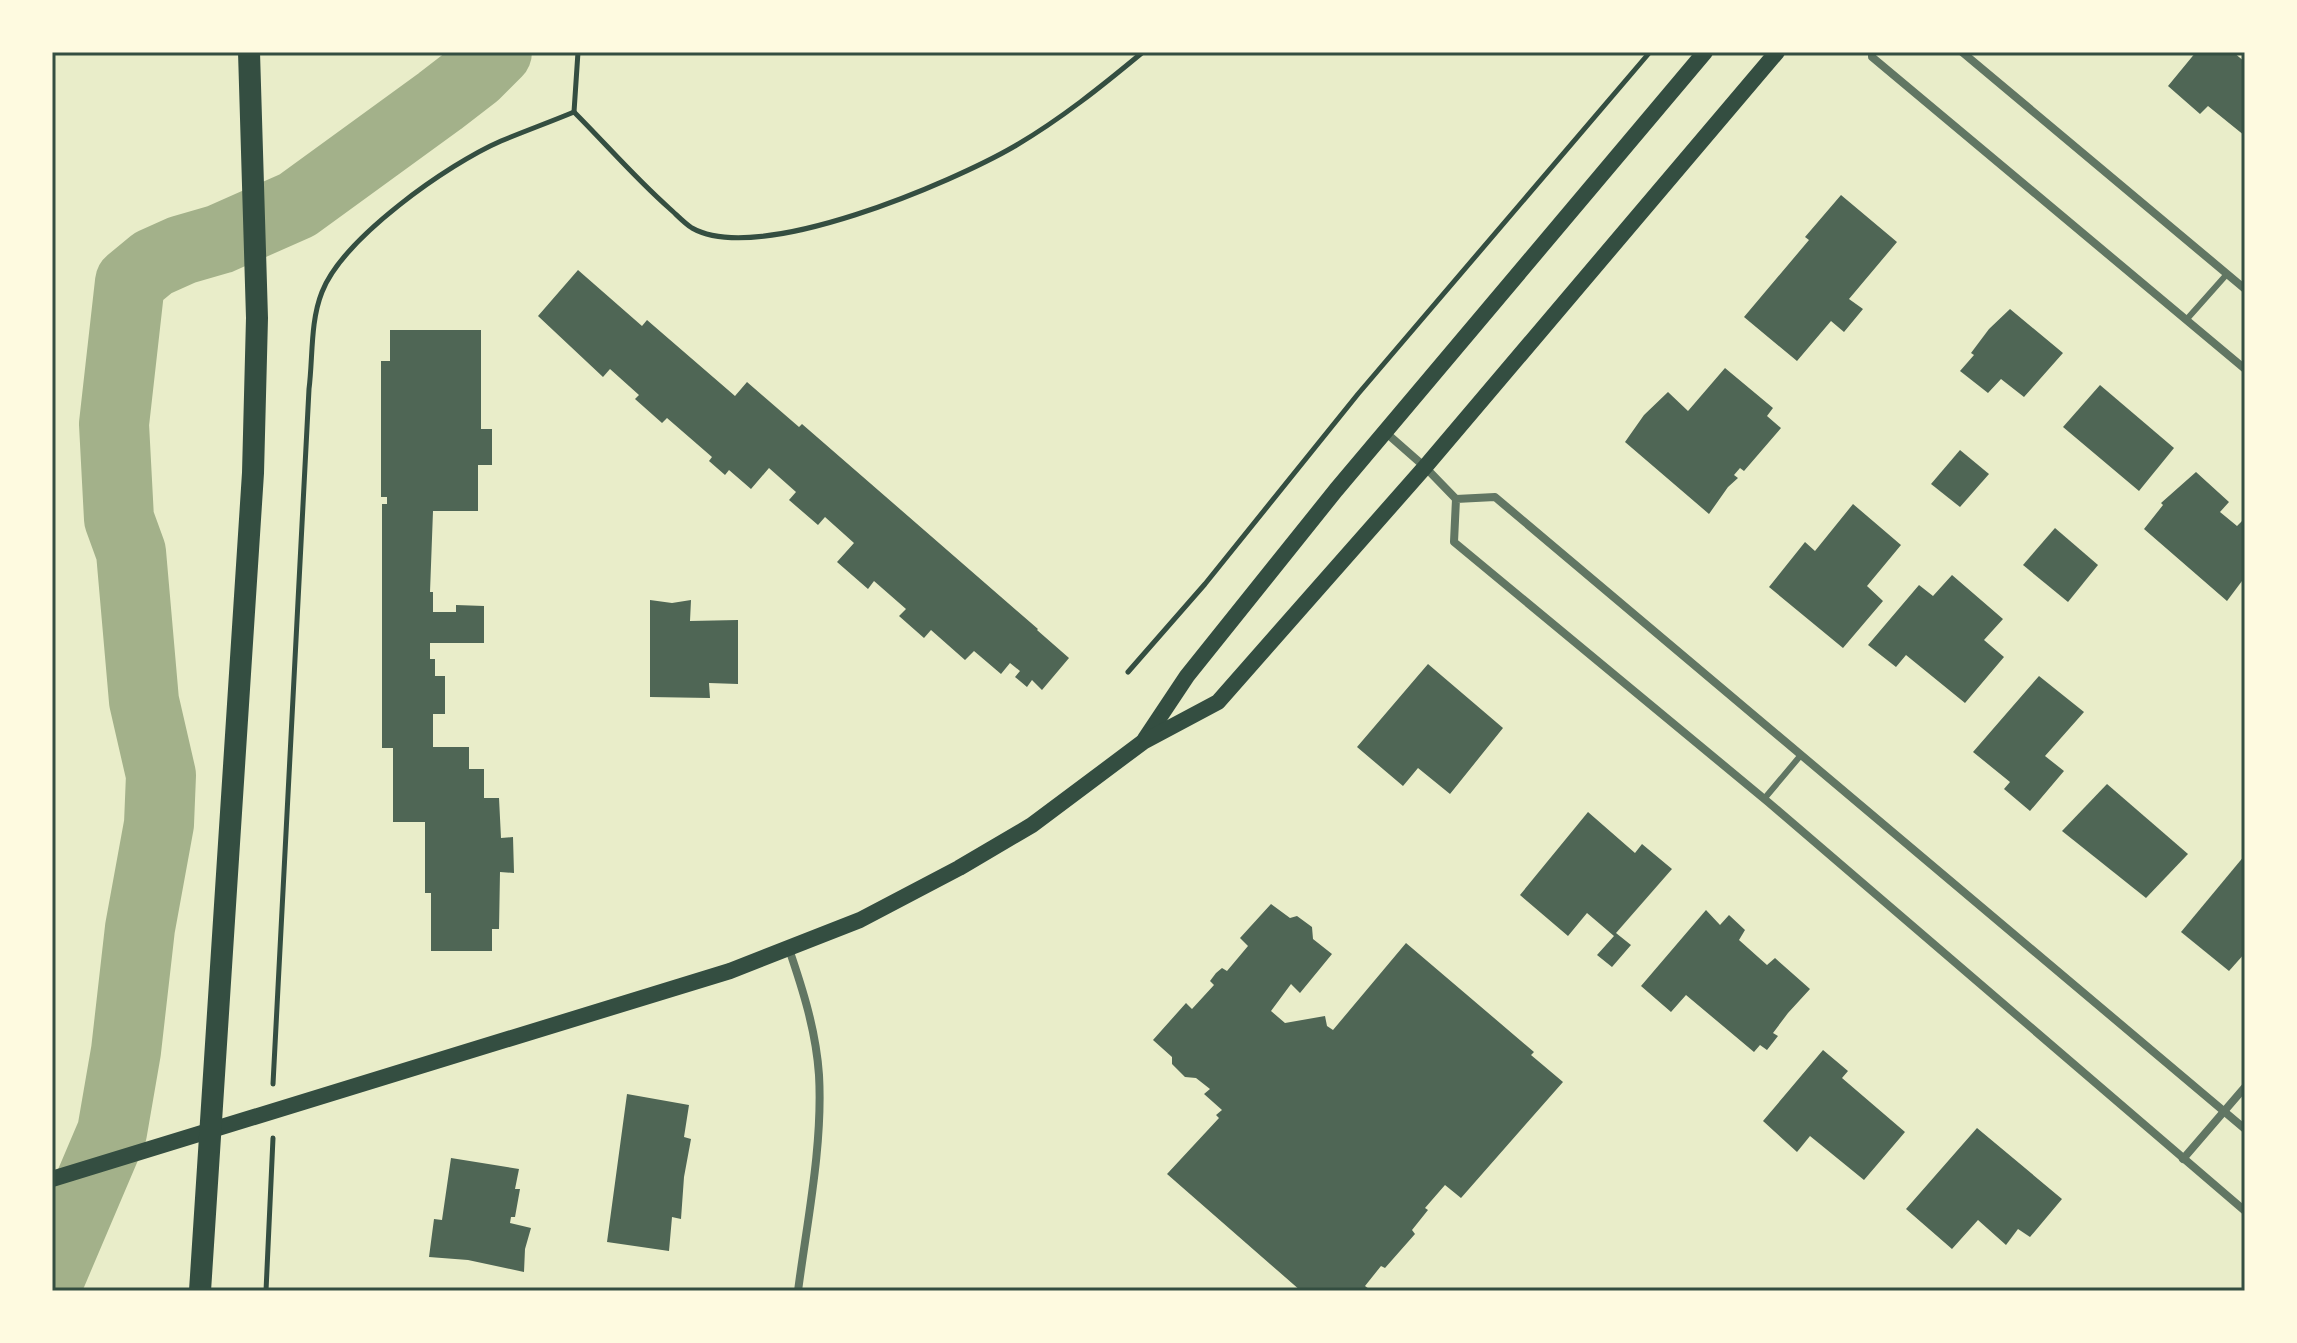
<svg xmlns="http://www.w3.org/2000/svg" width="2297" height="1343" font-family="'Asap Condensed',sans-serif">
  <rect width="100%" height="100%" fill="#e9edc9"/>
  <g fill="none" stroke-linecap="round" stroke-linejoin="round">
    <polyline stroke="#a3b18a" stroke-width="70" points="52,1273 112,1132 126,1051 140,928 159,824 161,775 144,701 131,552 119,519 114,424 130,282 153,263 182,250 220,239 297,205 440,101 475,74 497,52"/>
  </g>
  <g fill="#4f6655">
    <polygon points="2196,52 2233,52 2245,62 2245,136 2208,106 2200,114 2168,86"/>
    <polygon points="1841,195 1897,242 1849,299 1863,309 1844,332 1831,321 1797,361 1744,317 1809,240 1805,237"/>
    <polygon points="578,270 642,326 647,320 735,396 747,382 799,427 802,424 1038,629 1037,630 1069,658 1042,690 1032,680 1027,687 1015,677 1020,671 1010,663 1001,674 974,651 965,660 931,630 924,638 899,616 906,609 874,581 868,589 837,562 854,543 825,517 818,525 789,500 796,492 769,468 751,489 729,470 725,475 709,461 712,457 667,418 662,423 635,399 639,395 610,369 603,377 538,316"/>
    <polygon points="2010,309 2063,353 2024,397 2001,379 1988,393 1960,371 1974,355 1971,353 1989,329"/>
    <polygon points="390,330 481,330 481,429 492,429 492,465 478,465 478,511 433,511 430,592 433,592 433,612 456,612 456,605 484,606 484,643 430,643 430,659 435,659 435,676 445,676 445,714 433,714 433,747 469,747 469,769 484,769 484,798 499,798 501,838 513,837 514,873 500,872 499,929 492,929 492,951 431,951 431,893 425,893 425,822 393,822 393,748 382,748 382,504 387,504 387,497 381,497 381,361 390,361"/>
    <polygon points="1725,368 1773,408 1767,416 1781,428 1744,471 1740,468 1734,475 1738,478 1728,487 1709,514 1625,442 1644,415 1668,392 1688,411"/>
    <polygon points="2100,385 2174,448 2139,491 2063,427"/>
    <polygon points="1960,450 1989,474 1960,507 1931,484"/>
    <polygon points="2196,472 2229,502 2220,512 2237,526 2242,521 2245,524 2245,577 2227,601 2144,529 2163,505 2161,503"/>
    <polygon points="1853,504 1901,545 1867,586 1883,601 1843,648 1769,587 1805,542 1815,551"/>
    <polygon points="2055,528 2098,565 2068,602 2023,565"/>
    <polygon points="1952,575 2003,619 1984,640 2004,657 1965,703 1906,655 1896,667 1868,645 1919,585 1933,596"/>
    <polygon points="650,600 672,603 691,600 690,621 738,620 738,684 709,683 710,698 650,697"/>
    <polygon points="1428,664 1503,728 1450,794 1418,768 1403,786 1357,747"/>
    <polygon points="2039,676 2084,712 2045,756 2064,771 2030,811 2004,789 2010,782 1973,752"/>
    <polygon points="2107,784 2188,854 2146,898 2062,831"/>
    <polygon points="1588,812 1635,853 1642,844 1672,869 1616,933 1631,945 1612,967 1597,955 1614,936 1587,913 1568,936 1520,895"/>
    <polygon points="2245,855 2245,953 2229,971 2181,932"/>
    <polygon points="1271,904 1290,918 1297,916 1312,927 1313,939 1332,954 1300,993 1291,984 1271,1011 1285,1023 1325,1016 1327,1026 1333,1030 1406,943 1534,1052 1531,1055 1563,1082 1461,1198 1445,1185 1425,1208 1428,1210 1412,1230 1415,1234 1385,1268 1381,1266 1365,1286 1369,1289 1367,1291 1301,1291 1167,1174 1219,1118 1216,1115 1222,1110 1204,1094 1210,1089 1196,1078 1185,1077 1172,1064 1172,1057 1153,1040 1186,1003 1192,1009 1214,985 1210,981 1216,973 1222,968 1227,971 1248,946 1240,938"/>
    <polygon points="1706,910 1720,925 1729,915 1745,930 1739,940 1767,965 1775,958 1810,989 1788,1013 1773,1033 1778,1036 1767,1050 1760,1045 1754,1052 1686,995 1671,1012 1641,986"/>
    <polygon points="1823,1050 1848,1071 1842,1078 1905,1132 1864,1180 1810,1136 1797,1152 1763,1121"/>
    <polygon points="627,1094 689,1105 684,1137 691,1139 684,1177 681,1219 672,1217 669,1251 607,1242"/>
    <polygon points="1977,1128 2062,1199 2030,1237 2018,1229 2006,1245 1978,1220 1952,1249 1906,1209"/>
    <polygon points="451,1158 519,1169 515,1189 520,1189 515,1217 511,1217 510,1223 531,1228 525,1249 524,1272 468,1260 429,1257 434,1219 442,1220"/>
  </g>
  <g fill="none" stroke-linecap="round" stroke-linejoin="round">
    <g stroke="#344e41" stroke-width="5">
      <path d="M574,112c32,32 61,66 95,96 7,6 15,15 23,20 67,38 261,-46 323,-82 46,-27 87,-60 128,-94"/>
      <polyline points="574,112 578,52"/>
      <polyline points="1128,672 1205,584 1358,394 1650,52"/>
      <path d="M273,1084l36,-695c4,-31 1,-67 13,-97 21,-54 126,-128 179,-151 24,-10 49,-19 73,-29"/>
      <polyline points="266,1291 273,1138"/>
    </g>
    <g stroke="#617663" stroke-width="6">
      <polyline points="2187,319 2227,274"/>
      <polyline points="1764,799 1801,755"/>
    </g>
    <g stroke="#617663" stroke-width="8">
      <polyline points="1872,52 1872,57 2245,369"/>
      <polyline points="1962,52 2245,289"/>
      <polyline points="1384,431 1425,467 1456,499"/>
      <path d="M789,949c14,41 27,82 30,126 4,70 -12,147 -21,216"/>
      <polyline points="2245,1129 1495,497 1456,499 1454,542 1768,802 2245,1211"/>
      <polyline points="2183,1159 2245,1087"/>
    </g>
    <g stroke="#344e41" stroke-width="16">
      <polyline points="1145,739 1187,676 1336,490 1705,52"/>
      <polyline points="52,1179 730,971 860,920 959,868 1032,825 1143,742 1218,702 1425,467 1777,52"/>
    </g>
    <polyline stroke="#344e41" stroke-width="22" points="200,1291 253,473 257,318 249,52"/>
  </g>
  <rect width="2297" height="1343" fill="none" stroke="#fefae0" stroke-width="108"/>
  <rect x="54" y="54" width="2189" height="1235" fill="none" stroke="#344e41" stroke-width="3"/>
</svg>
